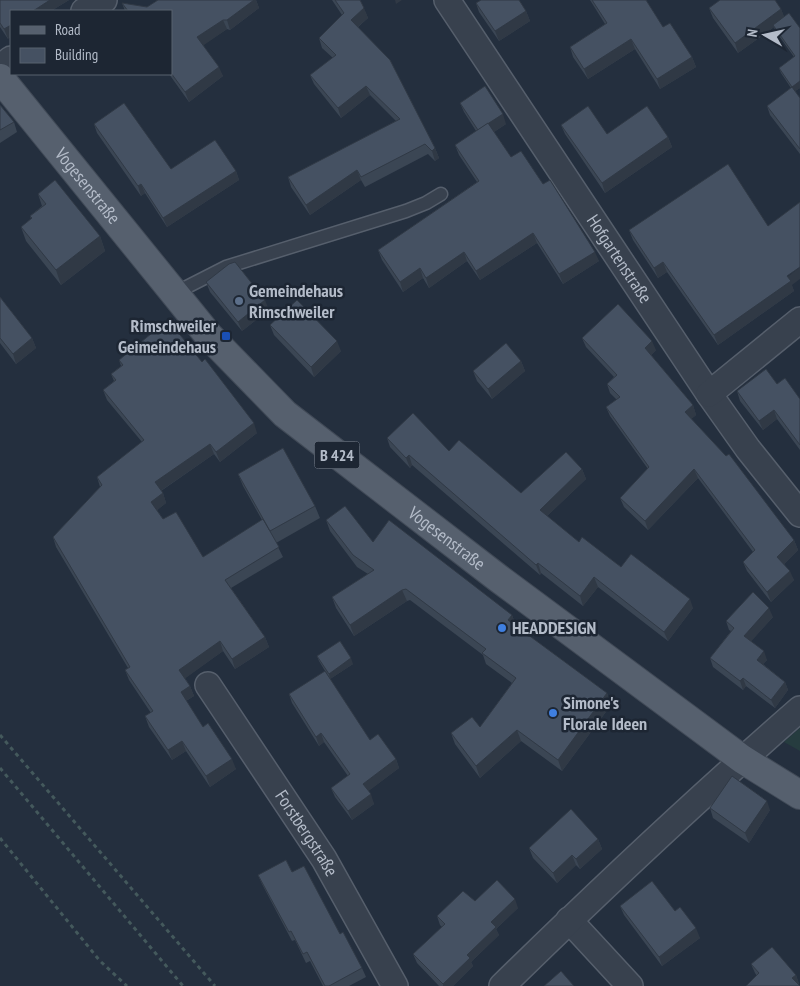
<svg xmlns="http://www.w3.org/2000/svg" width="800" height="986" font-family="'PT Sans Narrow',sans-serif">
  <rect width="100%" height="100%" fill="#242f3e"/>
  <polygon fill="#263c3f" points="800,728 800,751 784,742"/>
  <g fill="none" stroke-linecap="round" stroke-linejoin="round">
    <defs>
      <polyline id="lane" points="175,293 226,267 406,211 426,203 441,194"/>
      <g id="street">
        <path id="s1" d="M447,0l262,394 39,55 52,65"/>
        <polyline points="84,11 104,0"/>
        <polyline points="0,68 11,59"/>
        <polyline points="709,394 800,320"/>
        <path id="s2" d="M208,685l116,174 71,127"/>
        <polyline points="569,920 630,986"/>
        <path d="M502,986c97,-95 196,-188 298,-277"/>
      </g>
      <g id="primary">
        <path id="s3" d="M0,78l209,258 76,78 213,164 244,181 58,36"/>
      </g>
    </defs>
    <use href="#lane" stroke="#565f6c" stroke-width="15"/>
    <use href="#street" stroke="#565f6c" stroke-width="28"/>
    <use href="#primary" stroke="#414a57" stroke-width="30"/>
    <g stroke="#44595c" stroke-width="3" stroke-dasharray="4 4" stroke-linecap="butt">
      <polyline points="0,735 215,986"/>
      <polyline points="0,768 183,986"/>
      <polyline points="0,838 100,961 127,986"/>
    </g>
    <use href="#lane" stroke="#38414e" stroke-width="12"/>
    <use href="#street" stroke="#38414e" stroke-width="25"/>
    <use href="#primary" stroke="#56606e" stroke-width="28"/>
  </g>
  <g fill="#3b4654">
    <polygon points="0,0 69,0 51,11 11,11 8,39 0,27"/>
    <polygon points="158,0 256,0 259,8 230,30 227,29 203,45 223,76 189,102 169,74 171,74 171,11 125,11 122,3 147,7"/>
    <polygon points="332,0 360,0 368,18 358,27 435,148 439,158 435,161 428,154 365,187 361,180 310,215 291,187 288,177 396,121 370,95 341,118 314,84 310,75 333,58 322,48 319,38 342,15"/>
    <polygon points="590,0 646,0 663,27 692,57 696,67 660,89 635,49 588,79 573,57 570,47 605,24"/>
    <polygon points="476,3 526,11 530,21 499,41 479,12"/>
    <polygon points="709,8 781,9 784,17 789,13 800,88 795,91 800,98 800,154 770,115 767,106 791,88 781,73 779,68 794,57 775,30 774,27 738,53 713,18"/>
    <polygon points="460,103 506,124 494,132 511,157 543,184 599,261 563,284 537,243 480,280 467,261 429,288 423,278 403,292 382,260 378,250 477,182 459,155 455,145 476,131 464,112"/>
    <polygon points="0,105 14,122 17,132 0,143"/>
    <polygon points="94,124 171,169 236,171 239,180 167,227 145,193 141,196 97,133"/>
    <polygon points="561,125 607,134 668,137 672,147 605,193 565,134"/>
    <polygon points="38,194 100,236 105,251 61,285 26,241 21,227 31,219 30,216 42,206"/>
    <polygon points="768,226 794,291 718,345 667,272 658,278 633,240 629,230"/>
    <polygon points="206,282 269,310 242,331 210,292"/>
    <polygon points="0,297 32,338 36,348 16,364 0,343"/>
    <polygon points="270,325 341,351 314,377 274,335"/>
    <polygon points="582,338 656,350 651,355 693,405 696,415 691,419 794,540 798,550 784,564 794,580 771,602 747,571 743,562 753,552 698,478 648,530 624,507 620,498 648,469 610,416 606,407 617,400 610,393 607,384 614,377 586,347"/>
    <polygon points="119,360 257,433 220,462 214,454 161,491 163,493 166,503 157,510 163,519 203,557 262,520 243,486 238,474 315,506 320,518 276,543 283,557 231,588 265,637 269,647 235,669 223,651 185,678 190,686 194,696 186,701 203,727 236,769 210,787 186,751 172,760 149,727 145,716 151,713 129,680 125,670 128,668 56,547 53,537 100,487 97,477 142,442 107,400 103,390 114,381 111,374 121,366"/>
    <polygon points="521,361 525,371 492,399 477,381 473,371"/>
    <polygon points="777,384 800,399 800,450 777,419 763,430 740,401 737,391"/>
    <polygon points="387,438 449,451 521,493 582,469 586,479 547,516 579,542 693,608 668,641 598,587 583,606 541,573 540,575 412,465 410,468 390,447"/>
    <polygon points="326,520 373,542 512,615 516,626 607,693 611,705 562,771 521,741 480,778 455,744 451,733 480,727 512,683 486,664 483,655 410,600 407,601 354,636 336,608 332,597 368,574 357,567 330,531"/>
    <polygon points="773,617 751,641 767,660 763,664 785,682 788,690 775,708 746,686 743,690 713,667 710,658 731,631 729,630 726,621"/>
    <polygon points="317,656 353,664 330,679 319,661"/>
    <polygon points="289,694 370,740 396,759 399,768 368,791 374,804 352,820 335,797 331,788 348,776 324,742 319,746 292,703"/>
    <polygon points="710,808 770,810 749,843 713,818"/>
    <polygon points="598,839 602,849 580,869 576,865 557,883 533,858 529,848"/>
    <polygon points="292,872 340,934 362,968 366,977 349,986 323,986 310,961 306,963 295,940 292,941 262,884 258,875"/>
    <polygon points="475,901 518,908 496,929 499,935 471,962 473,966 453,986 439,986 417,963 413,954 442,927 440,925 437,916"/>
    <polygon points="620,906 675,911 700,938 662,966 624,915"/>
    <polygon points="751,964 796,975 799,984 757,976 755,973"/>
  </g>
  <g fill="#303945">
    <polygon points="50,0 69,0 51,11 33,11"/>
    <polygon points="254,0 256,0 259,8 230,30 227,20"/>
    <polygon points="395,0 402,0 396,4"/>
    <polygon points="364,8 368,18 354,30 351,20"/>
    <polygon points="781,9 785,19 773,25 774,27 738,53 735,43"/>
    <polygon points="526,11 530,21 499,41 495,31"/>
    <polygon points="223,20 227,29 201,47 197,37"/>
    <polygon points="11,25 11,37 8,39 4,29"/>
    <polygon points="631,39 635,49 588,79 584,69"/>
    <polygon points="692,57 696,67 660,89 657,79"/>
    <polygon points="219,67 223,76 189,102 185,92"/>
    <polygon points="800,81 800,88 794,92 792,87"/>
    <polygon points="366,86 370,95 341,118 338,108"/>
    <polygon points="503,114 506,124 482,140 478,130"/>
    <polygon points="668,137 672,147 605,193 602,183"/>
    <polygon points="435,148 439,158 435,161 432,151"/>
    <polygon points="357,170 361,180 310,215 306,205"/>
    <polygon points="236,171 239,180 167,227 163,218"/>
    <polygon points="141,184 145,193 141,196 138,186"/>
    <polygon points="533,233 537,243 480,280 476,271"/>
    <polygon points="100,236 105,251 61,285 56,270"/>
    <polygon points="464,252 467,261 429,288 426,278"/>
    <polygon points="595,252 599,261 563,284 559,274"/>
    <polygon points="663,262 667,272 658,278 654,268"/>
    <polygon points="800,267 800,279 792,285 794,291 718,345 714,335"/>
    <polygon points="420,268 423,278 403,292 400,282"/>
    <polygon points="265,300 269,310 242,331 238,322"/>
    <polygon points="32,338 36,348 16,364 13,354"/>
    <polygon points="337,341 341,351 314,377 311,367"/>
    <polygon points="652,341 656,350 649,357 645,348"/>
    <polygon points="521,361 525,371 492,399 488,389"/>
    <polygon points="693,405 696,415 688,422 685,412"/>
    <polygon points="774,410 777,419 763,430 759,421"/>
    <polygon points="254,423 257,433 220,462 216,452"/>
    <polygon points="210,444 214,454 159,492 155,482"/>
    <polygon points="409,455 412,465 410,468 406,458"/>
    <polygon points="582,469 586,479 544,519 540,510"/>
    <polygon points="694,469 698,478 648,530 645,521"/>
    <polygon points="163,493 166,503 155,512 151,502"/>
    <polygon points="794,540 798,550 781,567 777,557"/>
    <polygon points="538,563 541,573 540,575 536,565"/>
    <polygon points="790,571 794,580 771,602 767,592"/>
    <polygon points="594,577 598,587 583,606 580,596"/>
    <polygon points="402,590 407,601 354,636 350,625"/>
    <polygon points="690,599 693,608 668,641 664,632"/>
    <polygon points="769,608 773,617 748,645 744,636"/>
    <polygon points="512,615 516,626 512,632 508,620"/>
    <polygon points="265,637 269,647 235,669 232,659"/>
    <polygon points="220,641 223,651 183,680 179,670"/>
    <polygon points="764,651 767,660 760,668 757,660"/>
    <polygon points="351,658 353,664 330,679 329,674"/>
    <polygon points="743,678 746,686 743,690 740,681"/>
    <polygon points="785,682 788,690 775,708 771,700"/>
    <polygon points="190,686 194,696 184,702 181,692"/>
    <polygon points="607,693 611,705 562,771 558,760"/>
    <polygon points="517,730 521,741 480,778 476,766"/>
    <polygon points="321,733 324,742 319,746 316,737"/>
    <polygon points="182,741 186,751 172,760 168,750"/>
    <polygon points="232,759 236,769 210,787 206,776"/>
    <polygon points="396,759 399,768 366,793 363,784"/>
    <polygon points="371,794 374,804 352,820 348,811"/>
    <polygon points="767,801 770,810 749,843 745,833"/>
    <polygon points="598,839 602,849 580,869 576,859"/>
    <polygon points="572,855 576,865 557,883 553,873"/>
    <polygon points="515,899 518,908 496,929 499,935 471,962 473,966 453,986 443,986 443,984 491,922"/>
    <polygon points="696,928 700,938 662,966 659,957"/>
    <polygon points="796,975 799,984 796,986 792,978"/>
  </g>
  <g fill="#455162" stroke="#303945">
    <polygon points="0,0 50,0 33,11 11,11 11,25 4,29 0,23"/>
    <polygon points="158,0 254,0 227,20 223,20 197,37 219,67 185,92 171,73 171,11 128,11 122,3 147,7"/>
    <polygon points="335,0 360,0 364,8 351,20 390,60 435,148 432,151 425,144 361,177 357,170 306,205 288,177 400,119 366,86 338,108 310,75 336,55 319,38 344,13"/>
    <polygon points="481,0 519,0 526,11 495,31 476,3"/>
    <polygon points="592,0 646,0 663,27 670,23 692,57 657,79 631,39 584,69 570,47 607,23"/>
    <polygon points="720,0 775,0 781,9 735,43 709,8"/>
    <polygon points="789,13 800,28 800,81 792,87 779,68 795,56 773,25"/>
    <polygon points="485,86 503,114 478,130 460,103"/>
    <polygon points="792,87 800,98 800,149 767,106"/>
    <polygon points="124,103 171,169 215,140 236,171 163,218 141,184 138,186 94,124"/>
    <polygon points="0,105 14,122 0,130"/>
    <polygon points="588,106 607,134 647,106 668,137 602,183 561,125"/>
    <polygon points="488,123 511,157 521,151 543,184 550,180 595,252 559,274 533,233 476,271 464,252 426,278 420,268 400,282 378,250 479,181 455,145"/>
    <polygon points="728,164 768,226 800,202 800,267 787,276 791,281 714,335 663,262 654,268 629,230"/>
    <polygon points="55,180 100,236 56,270 21,227 32,218 30,216 46,204 38,194"/>
    <polygon points="235,262 265,300 238,322 206,282 229,264"/>
    <polygon points="0,297 32,338 13,354 0,338"/>
    <polygon points="297,300 337,341 311,367 270,325"/>
    <polygon points="618,304 652,341 645,348 693,405 685,412 726,456 729,454 794,540 777,557 790,571 767,592 743,562 755,550 694,469 645,521 620,498 649,467 606,407 620,397 607,384 617,375 582,338"/>
    <polygon points="168,320 202,362 205,359 254,423 216,452 210,444 155,482 163,493 151,502 163,519 176,512 203,557 263,519 279,547 225,580 265,637 232,659 220,641 179,670 190,686 181,692 203,727 208,723 232,759 206,776 182,741 168,750 145,716 153,711 125,670 130,667 53,537 102,485 97,477 144,440 103,390 116,380 111,374 123,365 119,360"/>
    <polygon points="506,343 521,361 488,389 473,371"/>
    <polygon points="766,369 777,384 785,378 800,399 800,445 774,410 759,421 737,391"/>
    <polygon points="413,413 449,451 459,440 521,493 566,452 582,469 540,510 579,542 582,537 621,567 631,554 690,599 664,632 594,577 580,596 538,563 536,565 409,455 406,458 387,438"/>
    <polygon points="283,448 315,506 270,531 238,474"/>
    <polygon points="345,506 373,542 389,520 512,615 508,620 607,693 558,760 517,730 476,766 451,733 472,717 480,727 516,678 482,653 486,649 406,589 402,590 350,625 332,597 374,570 353,555 326,520"/>
    <polygon points="753,592 769,608 744,636 764,651 757,660 785,682 771,700 743,678 740,681 710,658 734,628 726,621"/>
    <polygon points="340,641 351,658 329,674 317,656"/>
    <polygon points="325,671 370,740 378,734 396,759 363,784 371,794 348,811 331,788 350,774 321,733 316,737 289,694"/>
    <polygon points="732,776 767,801 745,833 710,808"/>
    <polygon points="571,809 598,839 576,859 572,855 553,873 529,848"/>
    <polygon points="286,860 292,872 304,866 340,934 343,932 362,968 329,986 325,986 307,952 303,954 291,931 289,932 258,875"/>
    <polygon points="497,880 515,899 491,922 496,927 467,955 470,958 443,984 413,954 445,924 437,916 463,891 475,901"/>
    <polygon points="652,881 675,911 680,907 696,928 659,957 620,906"/>
    <polygon points="772,947 796,975 792,978 800,986 746,986 759,973 751,964"/>
    <polygon points="561,971 574,986 544,986"/>
  </g>
  <circle fill="#5c6f8a" stroke="#1d2633" stroke-width="2" cx="239" cy="301" r="5"/>
  <rect fill="#1a4fb4" stroke="#1d2633" stroke-width="2" x="221" y="331" width="10" height="10" rx="2.5"/>
  <g fill="#3f7fe0" stroke="#1d2633" stroke-width="2">
    <circle cx="502" cy="628" r="5"/>
    <circle cx="553" cy="713" r="5"/>
  </g>
  <g text-anchor="middle" stroke-width="5" stroke-linejoin="round" paint-order="stroke">
    <rect fill="#1d2633" stroke="#878f9c" stroke-width="1" x="314.5" y="441.5" width="45" height="27" rx="4"/>
    <g font-size="16" font-weight="bold" fill="#b4bcc9">
      <text x="337" y="461">B 424</text>
    </g>
    <g font-size="18" fill="#b4bcc9" stroke="#1d2633">
      <text dy="6" stroke="none"><textPath href="#s3" startOffset="139">Vogesenstraße</textPath></text>
      <text dy="6" stroke="none"><textPath href="#s1" startOffset="311">Hofgartenstraße</textPath></text>
      <text dy="6" stroke="none"><textPath href="#s3" startOffset="645">Vogesenstraße</textPath></text>
      <text dy="6" stroke="none"><textPath href="#s2" startOffset="178">Forstbergstraße</textPath></text>
    </g>
    <g font-size="18" font-weight="bold" fill="#b4bcc9" stroke="#1d2633" text-anchor="start">
      <text x="249" y="297">Gemeindehaus<tspan x="249" dy="21">Rimschweiler</tspan></text>
      <text x="216" y="332" text-anchor="end">Rimschweiler<tspan x="216" dy="21">Geimeindehaus</tspan></text>
      <text x="512" y="634">HEADDESIGN</text>
      <text x="563" y="709">Simone's<tspan x="563" dy="21">Florale Ideen</tspan></text>
    </g>
  </g>
  <rect x="10" y="10" width="162" height="65" fill="#1d2633" stroke="#59626f"/>
  <rect x="20" y="26" width="25" height="8" fill="#56606e" stroke="#59626f"/>
  <text x="55" y="35" font-size="15" fill="#b4bcc9">Road</text>
  <rect x="20" y="48" width="25" height="15" fill="#455162" stroke="#59626f"/>
  <text x="55" y="60" font-size="15" fill="#b4bcc9">Building</text>
  <g transform="translate(765 35) rotate(279)" stroke="#1d2633" stroke-width="4" paint-order="stroke">
  <path d="M0-4L9 19L0 12L-9 19Z" fill="#b4bcc9"/>
  <text y="-8" font-size="14" font-weight="bold" text-anchor="middle" fill="#b4bcc9">N</text>
  </g>
</svg>
